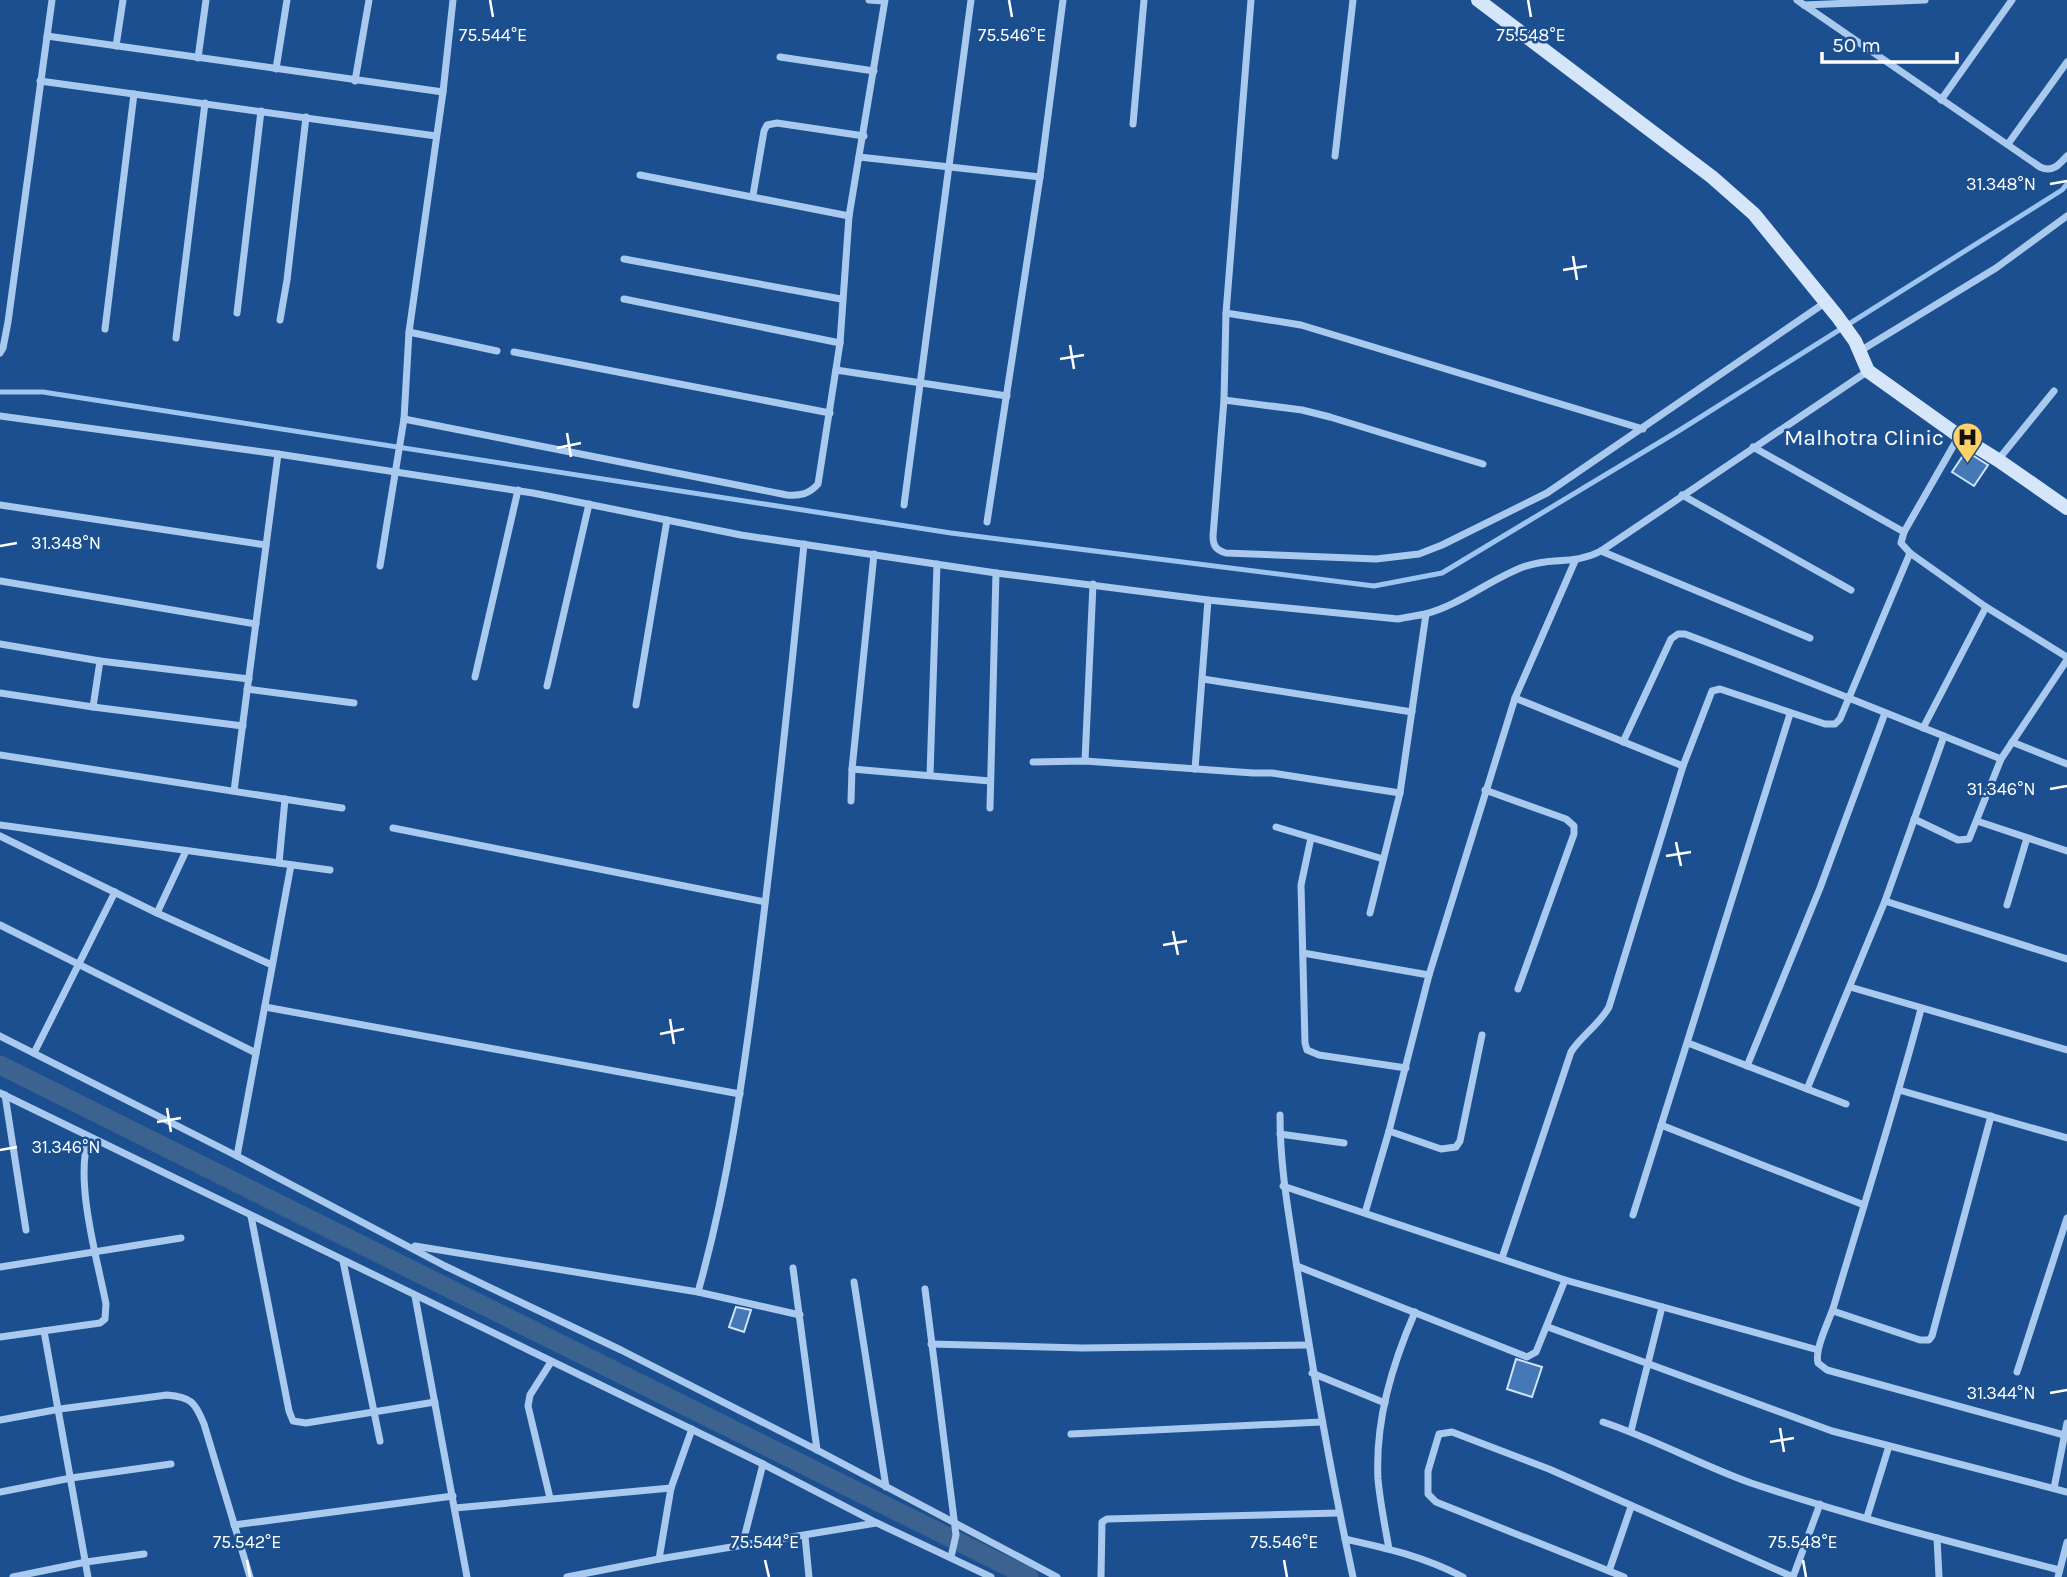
<svg xmlns="http://www.w3.org/2000/svg" width="2067" height="1577" font-family="Karla,sans-serif">
  <rect width="100%" height="100%" fill="#1b4f8f"/>
  <g fill="none" stroke-linecap="round" stroke-linejoin="round">
    <polyline stroke="#9cc4f0" stroke-width="5" points="0,392 43,392 951,533 1374,586 1442,573 1680,430 2062,190 2067,184"/>
    <polyline stroke="#3c6290" stroke-width="19" points="0,1065 1029,1577"/>
  </g>
  <g fill="#4478b7" stroke="#cfe3fa" stroke-width="2">
    <polygon points="1966,451 1988,465 1974,486 1952,472"/>
    <polygon points="736,1307 751,1310 744,1332 729,1327"/>
    <polygon points="1516,1359 1542,1367 1532,1397 1507,1389"/>
  </g>
  <g fill="none" stroke-linecap="round" stroke-linejoin="round">
    <g stroke="#a9c9ee" stroke-width="7">
      <polyline points="869,0 884,1"/>
      <path d="M1251,0l-25,313 -2,87 -11,136c0,10 3,14 13,17l150,6 43,-5 23,-9 105,-52 279,-191"/>
      <path d="M1797,0l243,167c12,6 19,-2 27,-11"/>
      <polyline points="1804,5 1925,0"/>
      <polyline points="47,36 443,92"/>
      <polyline points="116,46 123,0"/>
      <polyline points="780,57 874,71"/>
      <polyline points="198,58 206,0"/>
      <polyline points="276,69 287,0"/>
      <polyline points="40,81 436,136"/>
      <polyline points="355,81 369,0"/>
      <polyline points="1941,100 2012,0"/>
      <polyline points="1133,124 1144,0"/>
      <polyline points="2008,144 2067,62"/>
      <polyline points="1335,156 1353,0"/>
      <polyline points="859,157 1040,177"/>
      <polyline points="640,175 849,216"/>
      <polyline points="753,195 764,131 767,125 777,123 864,136"/>
      <polyline points="624,259 841,299"/>
      <polyline points="624,299 840,343"/>
      <polyline points="237,313 261,111"/>
      <polyline points="1226,313 1301,325 1643,429"/>
      <polyline points="280,320 287,280 306,117"/>
      <polyline points="105,329 134,94"/>
      <polyline points="409,332 497,351"/>
      <polyline points="176,338 205,103"/>
      <polyline points="1860,351 1996,268 2067,216"/>
      <polyline points="514,352 830,413"/>
      <polyline points="0,353 3,348 8,322 52,0"/>
      <polyline points="836,370 1007,396"/>
      <polyline points="1224,400 1302,410 1330,417 1483,464"/>
      <path d="M0,416l278,38 255,39 208,42 255,38 212,27 190,19c9,-2 18,-3 27,-5 35,-9 64,-34 98,-47 29,-11 49,-1 78,-16l267,-180"/>
      <path d="M404,419l383,76c14,1 22,-1 31,-11l22,-141 9,-127 36,-216"/>
      <polyline points="1753,447 1904,532"/>
      <polyline points="1998,460 2054,391"/>
      <polyline points="1682,495 1851,590"/>
      <polyline points="0,505 266,545"/>
      <polyline points="904,505 971,0"/>
      <polyline points="987,522 1040,177 1063,0"/>
      <polyline points="1601,551 1810,638"/>
      <polyline points="1910,553 1986,607 2067,657"/>
      <polyline points="380,566 404,419 409,332 443,92 453,0"/>
      <polyline points="0,581 256,624"/>
      <polyline points="0,644 100,661 249,679"/>
      <polyline points="475,677 518,490"/>
      <polyline points="1203,679 1412,712"/>
      <polyline points="547,686 589,504"/>
      <polyline points="247,689 354,703"/>
      <polyline points="0,693 93,707 243,726"/>
      <polyline points="1515,698 1683,766"/>
      <polyline points="636,705 667,520"/>
      <polyline points="93,707 100,661"/>
      <polyline points="1923,728 1986,607"/>
      <path d="M1623,742l48,-103 7,-5h7c106,40 211,83 316,125"/>
      <polyline points="2012,742 2067,764"/>
      <polyline points="0,755 342,808"/>
      <polyline points="1085,761 1093,584"/>
      <polyline points="1033,762 1085,761 1253,773 1272,773 1400,793"/>
      <polyline points="852,769 990,781"/>
      <polyline points="1195,769 1208,600"/>
      <polyline points="930,775 937,564"/>
      <polyline points="1485,790 1566,819 1574,826 1574,834 1518,989"/>
      <polyline points="234,791 278,454"/>
      <polyline points="851,801 852,769 874,554"/>
      <polyline points="990,808 996,573"/>
      <polyline points="1914,819 1958,840 1969,839 2001,759 2067,660"/>
      <polyline points="1977,821 2067,851"/>
      <polyline points="0,825 330,870"/>
      <polyline points="1276,827 1383,859"/>
      <polyline points="393,828 765,902"/>
      <polyline points="0,836 157,913 272,965"/>
      <polyline points="1311,838 1301,885 1305,1043 1307,1050 1319,1055 1406,1068"/>
      <polyline points="279,863 285,799"/>
      <polyline points="1885,901 2067,959"/>
      <polyline points="2007,905 2027,838"/>
      <polyline points="157,913 186,851"/>
      <polyline points="1370,913 1400,793 1426,614"/>
      <polyline points="0,925 256,1053"/>
      <polyline points="1303,953 1429,975"/>
      <polyline points="1850,987 2067,1050"/>
      <polyline points="265,1007 740,1094"/>
      <path d="M1921,1009c-26,99 -57,195 -86,293 -4,16 -21,46 -17,61l9,7 237,65"/>
      <polyline points="1482,1035 1460,1141 1456,1147 1441,1149 1389,1131 1429,975 1515,698 1575,561"/>
      <polyline points="0,1036 237,1156 445,1266 621,1350 817,1450 1057,1577"/>
      <polyline points="1688,1043 1846,1104"/>
      <polyline points="34,1053 115,892"/>
      <polyline points="1747,1066 1820,888 1885,713"/>
      <polyline points="1807,1089 1885,901 1944,736"/>
      <polyline points="1899,1090 2067,1138"/>
      <polyline points="0,1093 763,1464 877,1523 991,1577"/>
      <polyline points="5,1095 26,1230"/>
      <path d="M1280,1115c0,54 9,100 17,153 16,104 34,206 56,309"/>
      <polyline points="1661,1125 1864,1205"/>
      <polyline points="1280,1134 1344,1143"/>
      <polyline points="237,1156 291,865"/>
      <polyline points="1283,1186 1565,1280 1818,1350"/>
      <polyline points="1365,1213 1389,1131"/>
      <polyline points="1633,1215 1790,714"/>
      <polyline points="251,1216 289,1411 293,1421 306,1423 435,1402"/>
      <polyline points="415,1246 698,1292 800,1315"/>
      <path d="M1502,1258l69,-206c11,-17 28,-27 38,-45l74,-241 29,-75 8,-2 105,35h10l5,-5 70,-166 -9,-10 3,-11 55,-96"/>
      <polyline points="343,1261 380,1441"/>
      <polyline points="1297,1266 1527,1357 1536,1352 1565,1280"/>
      <polyline points="0,1267 181,1238"/>
      <polyline points="793,1268 817,1450"/>
      <polyline points="854,1282 886,1487"/>
      <polyline points="925,1289 956,1535 951,1557"/>
      <path d="M698,1292c30,-106 45,-214 59,-323 18,-141 33,-283 47,-425"/>
      <polyline points="415,1296 467,1577"/>
      <polyline points="1833,1311 1920,1340 1929,1340 1932,1336 1991,1116"/>
      <polyline points="1548,1327 1832,1431 2067,1492"/>
      <polyline points="44,1331 88,1577"/>
      <path d="M0,1337l100,-14 5,-4 1,-15c-9,-46 -32,-124 -17,-167"/>
      <polyline points="931,1344 1082,1348 1308,1345"/>
      <polyline points="2017,1372 2067,1218"/>
      <polyline points="1312,1373 1385,1403"/>
      <path d="M0,1420l60,-11 107,-14c24,2 28,7 37,29l46,153"/>
      <path d="M1603,1422c51,17 98,43 148,61 101,34 205,60 308,87"/>
      <polyline points="1631,1431 1662,1307"/>
      <polyline points="1071,1434 1321,1422"/>
      <polyline points="2054,1488 2067,1423"/>
      <polyline points="0,1492 71,1478 171,1464"/>
      <polyline points="550,1498 528,1406 530,1395 551,1362"/>
      <polyline points="455,1508 671,1488"/>
      <polyline points="1867,1517 1889,1446"/>
      <polyline points="234,1525 453,1496"/>
      <polyline points="805,1536 809,1577"/>
      <polyline points="1937,1538 1939,1577"/>
      <path d="M1345,1539c44,10 78,17 118,38"/>
      <polyline points="742,1546 763,1464"/>
      <path d="M1389,1549c-4,-23 -9,-47 -11,-70 -3,-58 14,-114 37,-167"/>
      <polyline points="659,1559 671,1488 692,1429"/>
      <polyline points="1609,1571 1631,1507"/>
      <polyline points="13,1577 86,1562 144,1554"/>
      <polyline points="567,1577 659,1559 876,1523"/>
      <polyline points="1101,1577 1102,1522 1107,1519 1338,1513"/>
      <polyline points="1624,1577 1436,1502 1428,1494 1428,1471 1439,1434 1452,1432 1549,1469 1793,1577"/>
      <polyline points="1793,1577 1820,1504"/>
      <polyline points="2058,1577 2067,1542"/>
    </g>
    <polyline stroke="#d6e6fa" stroke-width="14" points="1478,0 1712,177 1754,214 1837,316 1855,341 1868,371 1959,436 1998,460 2067,508"/>
  </g>
  <path fill="none" stroke="#fff" stroke-width="2.5" d="M490,0l3,17M1009,0l3,17M1528,0l3,17M2050,184l17,-3M1573,256l4,24M1563,270l24,-4M1070,345l4,24M1060,359l24,-4M567,433l4,24M557,448l24,-5M0,546l17,-3M2050,789l17,-3M1676,842l5,24M1666,856l25,-4M1173,931l5,24M1163,945l24,-4M670,1019l4,25M660,1034l24,-5M167,1108l4,24M157,1122l24,-4M0,1150l17,-3M2050,1393l17,-3M1780,1428l4,24M1770,1442l24,-4M247,1560l3,17M765,1560l4,17M1284,1560l3,17M1803,1560l3,17"/>
  <defs>
    <symbol id="hospital-pin" viewBox="-11 -11 22 30"><path d="M0 17L-7.5 6A9.5 9.5 0 1 1 7.5 6Z" fill="#ffd166" stroke="#1b4f8f"/><path d="M-5-5h3v3.5h4V-5h3V5h-3V1.5h-4V5h-3Z" fill="#111"/></symbol>
  </defs>
  <g fill-rule="evenodd">
    <use href="#hospital-pin" x="1950" y="420" width="35" height="47"/>
  </g>
  <g text-anchor="middle" stroke-width="5" stroke-linejoin="round" paint-order="stroke">
    <g font-size="23" fill="#fff" stroke="#1b4f8f" text-anchor="end">
      <text x="1944" y="445">Malhotra Clinic</text>
    </g>
  </g>
  <g font-size="18" text-anchor="middle" fill="#fff" stroke="#1b4f8f" stroke-width="5" stroke-linejoin="round" paint-order="stroke">
    <text x="493" y="41">75.544°E</text>
    <text x="1012" y="41">75.546°E</text>
    <text x="1531" y="41">75.548°E</text>
    <text x="2001" y="190">31.348°N</text>
    <text x="66" y="549">31.348°N</text>
    <text x="2001" y="795">31.346°N</text>
    <text x="66" y="1153">31.346°N</text>
    <text x="2001" y="1399">31.344°N</text>
    <text x="247" y="1548">75.542°E</text>
    <text x="765" y="1548">75.544°E</text>
    <text x="1284" y="1548">75.546°E</text>
    <text x="1803" y="1548">75.548°E</text>
  </g>
  <path d="M1822 52v10h135v-10" fill="none" stroke="#ffffff" stroke-width="3.5"/>
  <text x="1832" y="52" font-size="21" fill="#ffffff" stroke="#1b4f8f" stroke-width="5" paint-order="stroke">50 m</text>
</svg>
